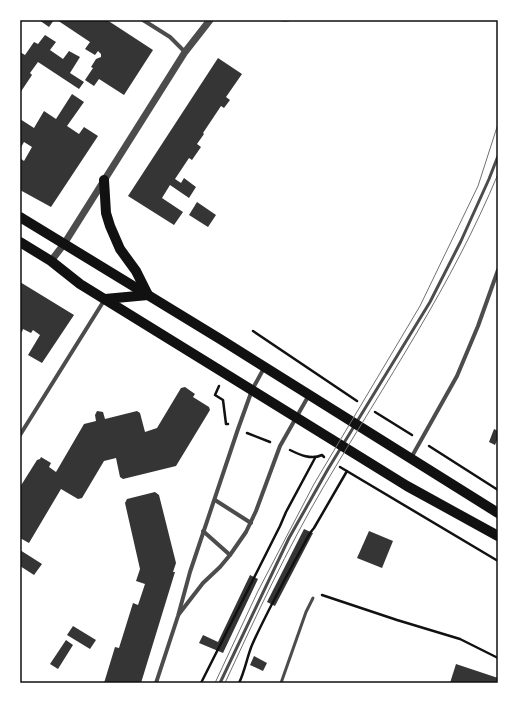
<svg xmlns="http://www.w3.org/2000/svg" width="518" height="703" font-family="'Roboto Serif',serif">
  <rect width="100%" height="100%" fill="#fff"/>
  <g fill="#353535">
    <polygon points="39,20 54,20 49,27"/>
    <polygon points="57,20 107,20 153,50 124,95 99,79 94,86 85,80 93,68 91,67 96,59 101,57 101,54 98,51 95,55 85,49 90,42"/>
    <polygon points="45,35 56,42 50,50 63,59 69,51 80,57 70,73 84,82 79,89 38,62 30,73 32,75 20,93 20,52 25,55 34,42 38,44"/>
    <polygon points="218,58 242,74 226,97 230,100 224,108 221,106 203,133 204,134 197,144 201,147 192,160 189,158 175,179 181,183 184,178 196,187 189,198 170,185 162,198 183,212 174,225 128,196"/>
    <polygon points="72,94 84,102 67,126 79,134 84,127 98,136 51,207 20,190 20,158 24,161 32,147 24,142 20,149 20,119 34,128 44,111 56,119"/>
    <polygon points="197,202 216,215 208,227 189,215"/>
    <polygon points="20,282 74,315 42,363 28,355 40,335 33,330 31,333 23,329 22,332 20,331"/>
    <polygon points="185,387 195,394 193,397 209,407 210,410 176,466 123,479 120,477 116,458 104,461 82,498 78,499 61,489 29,543 20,538 20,487 37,460 40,459 41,457 51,463 49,467 56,472 84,424 96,421 95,415 97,411 103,412 105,419 137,411 140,413 145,432 157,428 181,388"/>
    <polygon points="494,429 498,431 498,438 495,445 489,442"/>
    <polygon points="155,492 159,495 176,563 173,572 175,572 141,683 104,683 115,647 119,648 133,603 138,605 145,584 136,581 140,569 125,503 127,499"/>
    <polygon points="304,529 313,533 275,606 267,602"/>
    <polygon points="369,531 393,541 382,568 357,558"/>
    <polygon points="20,550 42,564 34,575 20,566"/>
    <polygon points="250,575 258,579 223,653 199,643 203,635 218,642"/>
    <polygon points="73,626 96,640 90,649 67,635"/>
    <polygon points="66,640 73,645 58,669 50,664"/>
    <polygon points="254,656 267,663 263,671 250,665"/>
    <polygon points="456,664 498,678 498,683 450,683"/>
  </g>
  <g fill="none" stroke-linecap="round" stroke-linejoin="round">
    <g stroke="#111" stroke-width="2.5">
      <polyline points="253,331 357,401"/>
      <polyline points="219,386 215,395 223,400 226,424 228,424"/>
      <polyline points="375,412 412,435"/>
      <polyline points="247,433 270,442"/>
      <polyline points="429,446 498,490"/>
      <path d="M290,450c10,5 21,10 32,5l2,2"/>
      <polyline points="340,467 498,561"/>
      <polyline points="322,595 397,620 460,639 498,658"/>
      <polyline points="201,683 280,526 286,512 315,458"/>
      <path d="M239,683c6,-12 8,-26 13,-38 17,-38 38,-75 58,-112l4,-5 33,-57"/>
    </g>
    <g stroke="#4c4c4c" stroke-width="3">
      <polyline points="282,20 288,20"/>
      <polyline points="220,683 289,538 328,469 430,302 461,241 489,179 498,156"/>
      <polyline points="281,683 306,612 313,598"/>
    </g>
    <g stroke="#4c4c4c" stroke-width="4">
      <polyline points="143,20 170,37 185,52"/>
      <polyline points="20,435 105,299"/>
      <polyline points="411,458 457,376 478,326 498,270"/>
      <polyline points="215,500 251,523"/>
      <polyline points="203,531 230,555"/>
      <polyline points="179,614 203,583 220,567 230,555 246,532 256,511 280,446 309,395"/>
      <polyline points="156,683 178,616 190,572 238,429 252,390 264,368"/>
    </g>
    <polyline stroke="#4c4c4c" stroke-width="7" points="51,261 64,244 185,52 210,20"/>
    <g stroke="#111" stroke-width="10">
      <polyline points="104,180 106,213 110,226 120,249 136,271 148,295"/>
      <polyline points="20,217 220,339 498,513"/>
      <polyline points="20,242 51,261 80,284 407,486 498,536"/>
      <polyline points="105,299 148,295"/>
    </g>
    <g stroke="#707070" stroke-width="1">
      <polyline points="215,683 258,591 314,484 420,306 478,186 498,124"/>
      <path d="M225,683c31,-67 62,-134 99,-197 61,-103 128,-201 174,-312"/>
    </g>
  </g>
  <rect width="518" height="703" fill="none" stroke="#ffffff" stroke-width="42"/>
  <rect x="21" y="21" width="476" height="661" fill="none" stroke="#111" stroke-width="1.5"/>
</svg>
